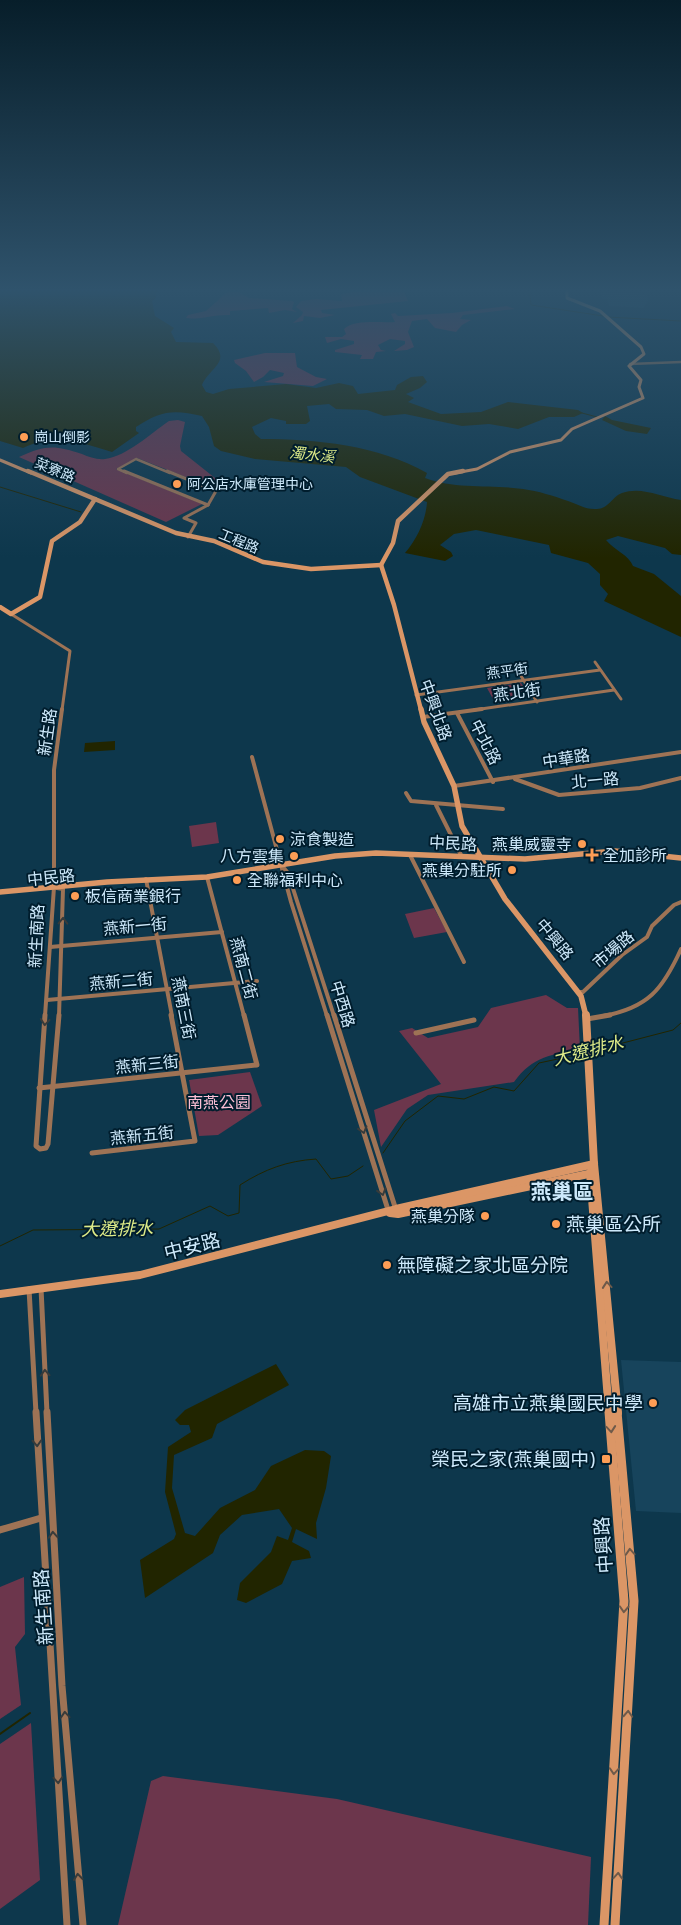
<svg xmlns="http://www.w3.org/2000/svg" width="681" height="1925" font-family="Overpass,'Noto Sans TC',sans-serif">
  <rect width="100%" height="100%" fill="#0d374c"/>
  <g fill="#17445c">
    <polygon points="601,292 645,294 648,300 644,308 609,306 607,299 602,298"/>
    <polygon points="621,1360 681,1362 681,1513 636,1511"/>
  </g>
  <g fill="#6c364c">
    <polygon points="373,289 403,289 408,301 321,310 322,313 335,315 320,318 304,316 303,321 293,323 302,315 303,312 296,307 301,301 316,299 342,301 341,294"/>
    <path d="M234,291l5,1 10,6 43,3 2,1 -2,7 5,3 -12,-2 -16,3 -1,-5 -38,3v4c-14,-1 -31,5 -44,3l2,-3 18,-4 20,-18z"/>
    <path d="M507,306l8,3 -52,6 -3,4 11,1 -9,5 -6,7 -21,-4 -8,-9 -15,2 -4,11 6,15 -7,3 -13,1 11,-7v-3l-15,-2 -12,6 3,5 5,1 -10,1 -3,7h-13l2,-4 -27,-3v-2l19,-6v-3l-13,-2 -14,4 -2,-6h17l4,-3 -2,-5c10,-10 37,-6 51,-7l-4,-8 4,-1 3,3 54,-3z"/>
    <polygon points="265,353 295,353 297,367 316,377 327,379 313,386 264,382 283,376 284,373 270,370 263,377 254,382 246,371 235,363 234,360"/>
    <path d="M178,420l7,2 -5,24 1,5 34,27 2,6 -3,4 -77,-30 -21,11 86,35 -36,18 -147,-65c27,-12 35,-12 63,-3 7,3 15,6 23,5 22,-3 45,-25 64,-38z"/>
    <polygon points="521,683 529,694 493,699 487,688"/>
    <polygon points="216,822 219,843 192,847 189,826"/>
    <polygon points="434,908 447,932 414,938 405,914"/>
    <path d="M546,995l21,13h11l2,41c-29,6 -47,7 -66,33l-86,13 -21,14 -26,38 -7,-37 67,-26 -42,-53 13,-3 16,10 50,-11 13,-19z"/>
    <polygon points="250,1072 262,1106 218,1135 199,1136 189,1080"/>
    <polygon points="24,1577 25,1634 15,1647 21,1705 0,1719 0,1587"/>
    <polygon points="31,1723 40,1880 0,1909 0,1744"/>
    <polygon points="163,1776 337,1799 591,1857 588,1925 118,1925 151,1781"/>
  </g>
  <g fill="#212500">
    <path d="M0,289h162l-6,4v5l-4,3 3,15 19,12 -3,4 5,10 37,1c19,19 -4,25 -11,42l4,7 7,2 16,-5 57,-5 30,4 23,-5 14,3 5,8 37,-4 2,-5 14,-8 12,-1 4,6 -7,6 -14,6 8,4 -6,4 33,12 40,-2 27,-10 70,8 5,3 -9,4h-25l-31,12 -29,-5 -27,2 -57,-12 -21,2 -17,-6 -31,-1 -7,-5 -22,2 3,15 -4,3h-20v-3l-15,-3 -19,9 3,7 6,5c55,0 117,6 166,34l-2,5c31,12 65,6 98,11 15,2 31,7 45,12 10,3 17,9 29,8 11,0 16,-13 25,-16 20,-7 38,4 59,7v55l-9,-1 -7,-6 -47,-12 -12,4c8,10 23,15 27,26l21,8 27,22v41l-77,-36 4,-7 -8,-9v-11l-12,-11 -37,-10 -2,-8 -73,-15 -22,4 -14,11 11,7 2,4 -8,5 -40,-8c12,-14 21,-33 22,-51l-67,-25 -14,-10 -91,-8 -34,-8 -7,-5 -5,-19 -7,-11c-29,-7 -42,-5 -66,11v4l3,2 -27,19c-36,-10 -53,-20 -89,-4l-23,-7z"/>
    <polygon points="605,416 612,420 651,428 647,434 626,431 602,420"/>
    <polygon points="115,741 115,750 84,752 85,743"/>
    <polygon points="276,1364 289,1385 217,1424 212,1438 174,1455 172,1488 185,1533 195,1536 220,1508 255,1490 271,1466 305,1450 324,1451 331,1456 326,1488 316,1523 317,1539 296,1529 292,1542 309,1551 311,1558 292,1561 282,1584 246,1603 237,1600 240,1583 271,1552 277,1536 288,1540 292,1528 279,1509 242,1515 220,1535 213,1553 145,1598 140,1560 174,1539 176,1534 165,1492 168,1447 191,1432 189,1425 180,1425 175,1420 185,1410"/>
  </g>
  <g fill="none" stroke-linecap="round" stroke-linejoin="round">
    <g stroke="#212500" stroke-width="1">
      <polyline points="522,289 530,295 531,305 603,316"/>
      <polyline points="607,317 681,321"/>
      <polyline points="582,413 597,417"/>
      <polyline points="0,487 81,512"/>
      <polyline points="592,1051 673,1030 681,1023"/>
      <polyline points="383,1153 405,1121 438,1096 464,1099 494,1087 514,1091 539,1063 586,1053"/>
      <path d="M0,1246l33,-16 126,-1 51,-23 18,10 11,-3 1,-28c25,-16 47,-24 76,-26l15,20 17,-3 15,-10"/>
    </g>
    <polyline stroke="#212500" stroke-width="2" points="0,1734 30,1713"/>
    <g stroke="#9e7355" stroke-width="2.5">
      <polyline points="630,364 681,362"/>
      <polyline points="127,473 118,469 136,459 170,473"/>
    </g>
    <g stroke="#9e7355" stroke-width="3">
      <polyline points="124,471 208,505"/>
      <polyline points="167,471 216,491 208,505"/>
      <polyline points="188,537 196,523 184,518 208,505"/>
      <polyline points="11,614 70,651 62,710"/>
      <polyline points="595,662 621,699"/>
      <polyline points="518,671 537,702"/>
      <polyline points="416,695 600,670"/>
      <polyline points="474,710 614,690"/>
    </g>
    <g stroke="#9e7355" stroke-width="4">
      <polyline points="457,713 493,782"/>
      <polyline points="423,717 482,709"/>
      <polyline points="252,757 291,902 327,1016"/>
      <polyline points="515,779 559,795 640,788 681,778"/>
      <polyline points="454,786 681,752"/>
      <polyline points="406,793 411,801 503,809"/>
      <polyline points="436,805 462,857"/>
      <polyline points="410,855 464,962"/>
      <polyline points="283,867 288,873 334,1016"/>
      <polyline points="207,877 244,1016"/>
      <polyline points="146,879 172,1016"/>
      <polyline points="57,888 63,889 59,1016"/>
      <polyline points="50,947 222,932"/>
      <polyline points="579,992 583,992 622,955 647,937 652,926 674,905 681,902"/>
      <polyline points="47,1000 257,981"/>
      <polyline points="45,1016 54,887 54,770 62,709"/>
      <path d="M603,1016c45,-8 60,-27 78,-67"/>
    </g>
    <g stroke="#9e7355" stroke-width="5">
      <polyline points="45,1015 36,1146 40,1149 46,1148 48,1144 59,1015"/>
      <polyline points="327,1015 389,1213"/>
      <polyline points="334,1015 396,1210"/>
      <polyline points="587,1019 610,1015"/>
      <polyline points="416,1033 474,1020"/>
      <polyline points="39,1088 257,1065 244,1015"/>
      <polyline points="92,1153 195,1141 171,1015"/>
      <polyline points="41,1288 47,1413"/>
      <polyline points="29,1289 36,1413"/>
    </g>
    <g stroke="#9e7355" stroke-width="7">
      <polyline points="36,1412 67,1925"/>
      <polyline points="47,1412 62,1686 83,1925"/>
      <polyline points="0,1530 41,1518"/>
    </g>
    <g stroke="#db9666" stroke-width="3">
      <polyline points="0,460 31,473"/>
      <polyline points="455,473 477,469 510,452 561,440 572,429 643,398 639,387 641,380 629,366 644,354 641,347 600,311 567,298 567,289"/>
    </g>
    <g stroke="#db9666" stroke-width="4.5">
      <polyline points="28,471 176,533 214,541 263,562 311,569 381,565"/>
      <polyline points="381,565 394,605 421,710"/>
      <polyline points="381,565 393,543 398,521 448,474 463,471"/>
      <polyline points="0,607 11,614 40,597 52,541 80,522 95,499"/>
    </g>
    <g stroke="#db9666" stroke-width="5.5">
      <polyline points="421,709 424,722 454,786 462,826 505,899 581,996 586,1016"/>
      <polyline points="0,892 107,882 207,877 335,856 376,853 525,859 615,851 681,858"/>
    </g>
    <g stroke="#db9666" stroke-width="8">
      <polyline points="586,1015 594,1164 618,1413"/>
      <polyline points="594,1164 590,1173 609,1413"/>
      <polyline points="390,1213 398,1214 593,1173"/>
      <polyline points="0,1294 140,1275 396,1209 594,1164"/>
    </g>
    <g stroke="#db9666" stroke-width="9">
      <polyline points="604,1925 624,1601 609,1412"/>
      <polyline points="615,1925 634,1601 617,1412"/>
    </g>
  </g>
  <defs><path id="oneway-chevron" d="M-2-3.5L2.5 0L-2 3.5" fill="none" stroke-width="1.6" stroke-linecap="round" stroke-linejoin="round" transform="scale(1.25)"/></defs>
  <g stroke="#373b3b">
    <use href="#oneway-chevron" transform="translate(63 921) rotate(-89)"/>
    <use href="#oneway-chevron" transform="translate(45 1022) rotate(95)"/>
    <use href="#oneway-chevron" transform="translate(363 1130) rotate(73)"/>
    <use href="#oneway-chevron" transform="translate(382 1192) rotate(73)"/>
    <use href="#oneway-chevron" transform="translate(45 1373) rotate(-93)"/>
    <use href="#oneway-chevron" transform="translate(37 1443) rotate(87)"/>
    <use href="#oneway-chevron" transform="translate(53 1535) rotate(-94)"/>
    <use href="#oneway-chevron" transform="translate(65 1715) rotate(-94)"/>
    <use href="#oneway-chevron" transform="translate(58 1780) rotate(86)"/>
    <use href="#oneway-chevron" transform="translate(78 1877) rotate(-96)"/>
  </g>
  <g stroke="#6e5a4a">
    <use href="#oneway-chevron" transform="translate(607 1285) rotate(-95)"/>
    <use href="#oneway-chevron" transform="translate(611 1429) rotate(85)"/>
    <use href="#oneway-chevron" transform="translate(630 1552) rotate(-94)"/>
    <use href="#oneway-chevron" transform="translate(624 1609) rotate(93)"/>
    <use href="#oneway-chevron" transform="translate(628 1714) rotate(-87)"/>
    <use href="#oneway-chevron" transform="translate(614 1771) rotate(94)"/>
    <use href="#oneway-chevron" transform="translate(618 1876) rotate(-86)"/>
  </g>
  <linearGradient id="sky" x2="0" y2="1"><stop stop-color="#071e2a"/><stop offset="0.52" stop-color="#2f536c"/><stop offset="1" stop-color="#2f536c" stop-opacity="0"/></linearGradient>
  <rect width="681" height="558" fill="url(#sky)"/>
  <g fill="#fd9d55" stroke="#001d2d" stroke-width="2">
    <circle cx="24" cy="437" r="5"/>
    <circle cx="177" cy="484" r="5"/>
    <circle cx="280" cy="839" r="5"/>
    <circle cx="582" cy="844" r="5"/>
    <path d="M589.5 847.5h5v5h5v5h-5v5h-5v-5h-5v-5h5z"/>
    <circle cx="294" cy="856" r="5"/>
    <circle cx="512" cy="870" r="5"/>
    <circle cx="237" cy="880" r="5"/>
    <circle cx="75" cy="896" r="5"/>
    <circle cx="485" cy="1216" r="5"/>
    <circle cx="556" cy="1224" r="5"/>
    <circle cx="387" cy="1265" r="5"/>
    <circle cx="653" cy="1403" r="5"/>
    <rect x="601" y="1454" width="10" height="10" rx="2.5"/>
  </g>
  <g text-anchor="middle" stroke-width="4" stroke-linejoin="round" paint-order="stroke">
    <g font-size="14" fill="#cde9fb" stroke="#001d2d" text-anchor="start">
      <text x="34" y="442">崗山倒影</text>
      <text x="187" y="489">阿公店水庫管理中心</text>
    </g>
    <g font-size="14" fill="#cde9fb" stroke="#001d2d">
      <text transform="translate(55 470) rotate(23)" y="5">菜寮路</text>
      <text transform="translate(239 541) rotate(22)" y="5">工程路</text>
      <text transform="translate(507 671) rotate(-8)" y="5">燕平街</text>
    </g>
    <g font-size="15" font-style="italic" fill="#ddeb88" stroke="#001d2d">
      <text transform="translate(312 455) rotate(6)" y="5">濁水溪</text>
    </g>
    <g font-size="16" fill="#cde9fb" stroke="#001d2d">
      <text transform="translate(517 692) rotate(-8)" y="6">燕北街</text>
      <text transform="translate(436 710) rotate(70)" y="6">中興北路</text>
      <text transform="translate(47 732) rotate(-82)" y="6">新生路</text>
      <text transform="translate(486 742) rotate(63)" y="6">中北路</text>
      <text transform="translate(566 758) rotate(-9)" y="6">中華路</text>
      <text transform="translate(595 780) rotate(-5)" y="6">北一路</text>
      <text transform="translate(453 843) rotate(3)" y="6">中民路</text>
      <text transform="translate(51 877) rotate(-6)" y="6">中民路</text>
      <text transform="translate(135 926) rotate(-5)" y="6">燕新一街</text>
      <text transform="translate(36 936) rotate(-87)" y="6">新生南路</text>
      <text transform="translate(555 939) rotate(50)" y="6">中興路</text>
      <text transform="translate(613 949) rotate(-40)" y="6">市場路</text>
      <text transform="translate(244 968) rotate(75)" y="6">燕南二街</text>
      <text transform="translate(121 981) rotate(-5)" y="6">燕新二街</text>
      <text transform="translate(343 1004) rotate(73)" y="6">中西路</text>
      <text transform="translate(184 1008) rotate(79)" y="6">燕南三街</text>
      <text transform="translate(147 1064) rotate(-6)" y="6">燕新三街</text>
      <text transform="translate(142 1135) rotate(-6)" y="6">燕新五街</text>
    </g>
    <g font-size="16" fill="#cde9fb" stroke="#001d2d" text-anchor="start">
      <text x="290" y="845">涼食製造</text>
      <text x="572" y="850" text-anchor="end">燕巢威靈寺</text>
      <text x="603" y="861">全加診所</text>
      <text x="284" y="862" text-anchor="end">八方雲集</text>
      <text x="502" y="876" text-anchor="end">燕巢分駐所</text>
      <text x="247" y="886">全聯福利中心</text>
      <text x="85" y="902">板信商業銀行</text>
      <text x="475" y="1222" text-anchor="end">燕巢分隊</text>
    </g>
    <g font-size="16" fill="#fbbfd5" stroke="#001d2d">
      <text x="219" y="1108">南燕公園</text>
    </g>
    <g font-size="18" font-style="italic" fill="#ddeb88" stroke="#001d2d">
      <text transform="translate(588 1051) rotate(-14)" y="6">大遼排水</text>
      <text transform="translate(117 1229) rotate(-1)" y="6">大遼排水</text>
    </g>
    <g font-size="19" fill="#cde9fb" stroke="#001d2d" text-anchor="start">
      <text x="566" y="1231">燕巢區公所</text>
      <text x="397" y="1272">無障礙之家北區分院</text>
      <text x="643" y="1410" text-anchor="end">高雄市立燕巢國民中學</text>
      <text x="596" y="1466" text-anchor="end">榮民之家(燕巢國中)</text>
    </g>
    <g font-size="19" fill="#cde9fb" stroke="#001d2d">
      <text transform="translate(192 1246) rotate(-14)" y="7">中安路</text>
      <text transform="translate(603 1545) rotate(-94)" y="7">中興路</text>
      <text transform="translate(43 1607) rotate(-94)" y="7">新生南路</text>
    </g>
    <g font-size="21" font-weight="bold" fill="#cde9fb" stroke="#001d2d">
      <text x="562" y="1199">燕巢區</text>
    </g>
  </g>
</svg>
